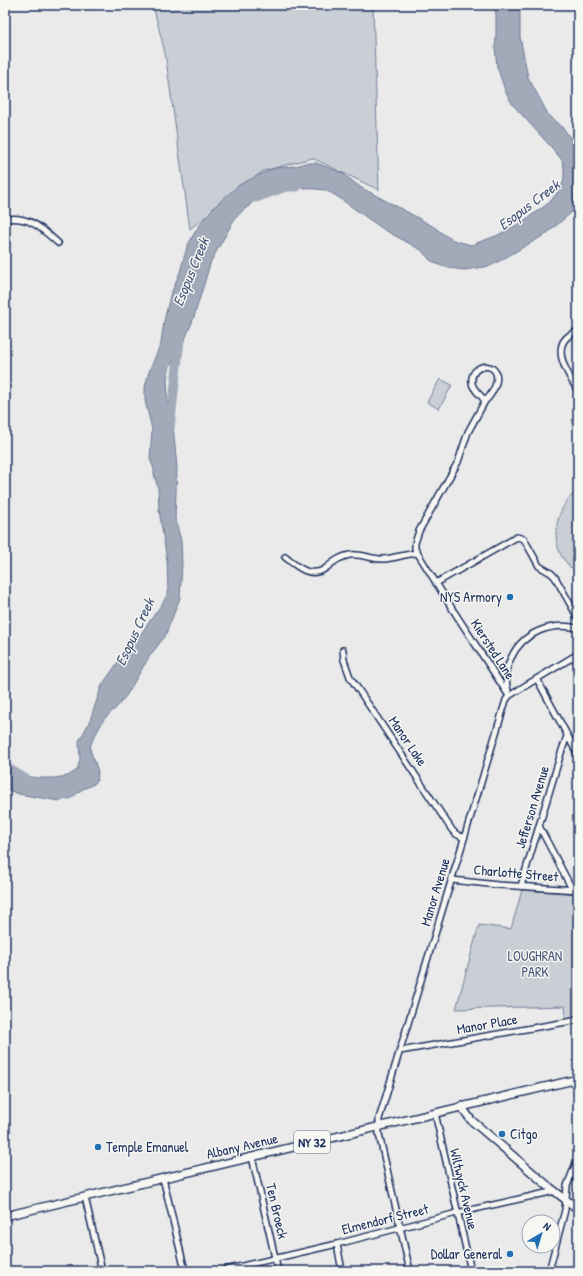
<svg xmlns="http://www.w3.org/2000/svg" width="583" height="1276" font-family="'Patrick Hand',sans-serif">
  <rect width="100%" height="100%" fill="#e9eae9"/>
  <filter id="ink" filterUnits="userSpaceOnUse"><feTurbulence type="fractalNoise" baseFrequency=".025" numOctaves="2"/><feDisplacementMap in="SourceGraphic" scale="8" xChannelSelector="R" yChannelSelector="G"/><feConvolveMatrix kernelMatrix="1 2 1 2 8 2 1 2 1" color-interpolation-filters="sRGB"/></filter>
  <g filter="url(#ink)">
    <g fill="#caced5" stroke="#727e9a">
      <polygon points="153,5 373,5 379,190 312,158 263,171 190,229 165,53"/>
      <polygon points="440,379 452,385 439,409 427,402"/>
      <path d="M577,490l1,73 -7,5c-5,-6 -10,-11 -12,-18 -6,-14 -2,-34 6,-46 3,-5 8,-10 12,-14z"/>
      <polygon points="522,890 578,894 578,1015 566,1018 565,1006 456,1009 479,925 511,929"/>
    </g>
    <polygon fill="#a2aaba" stroke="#6c7995" points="493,5 520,5 520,37 528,77 549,116 564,129 578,149 578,207 546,234 496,263 490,266 465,270 449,268 439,265 430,260 421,250 383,229 335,195 325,190 285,186 268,193 251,203 249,206 242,211 234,220 211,261 193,320 185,339 170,366 167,379 168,403 173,425 177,468 175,518 181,541 182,563 180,598 165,636 149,657 126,696 117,707 104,719 92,741 90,748 91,753 95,762 98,772 97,780 94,784 81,790 72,798 59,801 19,794 5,789 5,769 13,773 25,776 39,778 54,778 68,776 77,770 80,760 79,741 89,723 102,685 123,655 140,635 164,601 168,593 167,560 159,510 158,488 154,474 154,469 150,459 152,429 145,401 145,387 149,372 161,343 164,321 170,296 180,272 187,247 196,230 213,208 239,185 267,171 275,168 296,166 305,163 316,163 342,173 360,187 409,213 434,227 446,236 453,240 471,245 496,236 519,224 549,203 557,193 563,183 564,176 564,167 562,160 552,148 513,105 506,93 497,67 495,47 496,37 496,14"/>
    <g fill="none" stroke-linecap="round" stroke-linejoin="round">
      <g stroke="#a2aaba" stroke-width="9">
        <polyline points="256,198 286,187 297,187"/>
        <polyline points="170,428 180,340"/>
        <polyline points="5,766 28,780"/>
      </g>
      <defs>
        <g id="minor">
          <path d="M5,219c25,-3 35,8 53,24"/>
          <path d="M578,331c-32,11 -11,42 0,60"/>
          <path d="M485,401c5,-4 8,-10 10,-15 10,-26 -26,-25 -23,-3 1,7 9,12 13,18l-17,31 -10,30 -39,69 -4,12v6l38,61 56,86"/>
          <path d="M285,557c12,10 26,22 41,11 7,-6 15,-12 24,-13 11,-2 23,5 34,4 11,-1 22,-5 33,-6"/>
          <polyline points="436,583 517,537 524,539 539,566 551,573 555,577 578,618"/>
          <polyline points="343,650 344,660 350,677 452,830 456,834 464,838"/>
          <polyline points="537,679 578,755"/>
          <path d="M508,691c-3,-11 -2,-23 3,-33 12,-26 40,-36 67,-30"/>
          <polyline points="539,826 572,889"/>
          <polyline points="452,880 498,885 578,890"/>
          <polyline points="521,886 561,753 567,736"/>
          <polyline points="400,1051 578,1020"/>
          <polyline points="435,1113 471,1271"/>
          <polyline points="252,1157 278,1271"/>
          <polyline points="163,1178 185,1271"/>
          <polyline points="85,1197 102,1271"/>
          <polyline points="337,1244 342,1271"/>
          <polyline points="221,1271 337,1244 457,1213 555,1191"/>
          <polyline points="410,1271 379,1134 379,1119 506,700 509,696 520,689 578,654"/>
          <polyline points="549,1271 565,1210 567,1186 578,1158"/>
        </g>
        <g id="major">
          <polyline points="461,1106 471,1120 548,1186 578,1209"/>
          <polyline points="5,1216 578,1079"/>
        </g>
      </defs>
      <use href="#minor" stroke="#1b2f5e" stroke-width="8"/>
      <use href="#major" stroke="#1b2f5e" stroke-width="10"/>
      <use href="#minor" stroke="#f6f6f2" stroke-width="5"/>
      <use href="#major" stroke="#f6f6f2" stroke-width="7"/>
    </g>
  </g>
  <g fill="#1f6fb2" stroke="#f6f6f2" stroke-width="1.5">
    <circle cx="510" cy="597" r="4"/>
    <circle cx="502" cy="1134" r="4"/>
    <circle cx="98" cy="1147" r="4"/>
    <circle cx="510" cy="1254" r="4"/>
  </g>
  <g text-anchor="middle" stroke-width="3" stroke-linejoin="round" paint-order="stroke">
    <rect fill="#f6f6f2" stroke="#5d6b8a" stroke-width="1" x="294" y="1131" width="36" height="22" rx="3"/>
    <g font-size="13" font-weight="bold" fill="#1b2f5e">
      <text x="312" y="1147">NY 32</text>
    </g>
    <g font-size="14" fill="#1b2f5e" stroke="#f6f6f2" text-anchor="end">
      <text x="502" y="602">NYS Armory</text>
      <text x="510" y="1139" text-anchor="start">Citgo</text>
      <text x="106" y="1152" text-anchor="start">Temple Emanuel</text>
      <text x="502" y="1259">Dollar General</text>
    </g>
    <g font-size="14" fill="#1b2f5e" stroke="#f6f6f2">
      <text transform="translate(493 649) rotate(57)" y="5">Kiersted Lane</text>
      <text transform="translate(408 741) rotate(56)" y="5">Manor Lake</text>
      <text transform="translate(532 807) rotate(-73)" y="5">Jefferson Avenue</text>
      <text transform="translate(516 873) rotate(5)" y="5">Charlotte Street</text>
      <text transform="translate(435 892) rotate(-73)" y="5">Manor Avenue</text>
      <text transform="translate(487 1024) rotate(-10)" y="5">Manor Place</text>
      <text transform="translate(242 1146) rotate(-13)" y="5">Albany Avenue</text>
      <text transform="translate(464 1189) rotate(77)" y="5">Wiltwyck Avenue</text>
      <text transform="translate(277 1211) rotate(77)" y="5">Ten Broeck</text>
      <text transform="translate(385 1219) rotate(-14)" y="5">Elmendorf Street</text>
    </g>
    <g font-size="14" fill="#47577c" stroke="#f6f6f2">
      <text x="535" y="961">LOUGHRAN<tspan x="535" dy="16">PARK</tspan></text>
    </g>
    <g font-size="15" font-style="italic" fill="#44547a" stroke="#f6f6f2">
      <text transform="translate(529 205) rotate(-37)" y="5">Esopus Creek</text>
      <text transform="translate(191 272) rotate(-68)" y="5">Esopus Creek</text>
      <text transform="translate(135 632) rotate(-65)" y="5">Esopus Creek</text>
    </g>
  </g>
  <rect width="583" height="1276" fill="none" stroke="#f6f6f2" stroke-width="20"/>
  <rect x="10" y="10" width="563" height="1256" fill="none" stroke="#1b2f5e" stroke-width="1.5" filter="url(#ink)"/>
  <g transform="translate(541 1234) rotate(38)"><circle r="19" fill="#f6f6f2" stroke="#9ea6b7"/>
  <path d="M0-3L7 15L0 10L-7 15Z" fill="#1f6fb2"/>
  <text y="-6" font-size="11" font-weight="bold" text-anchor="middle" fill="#1b2f5e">N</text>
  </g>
</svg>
